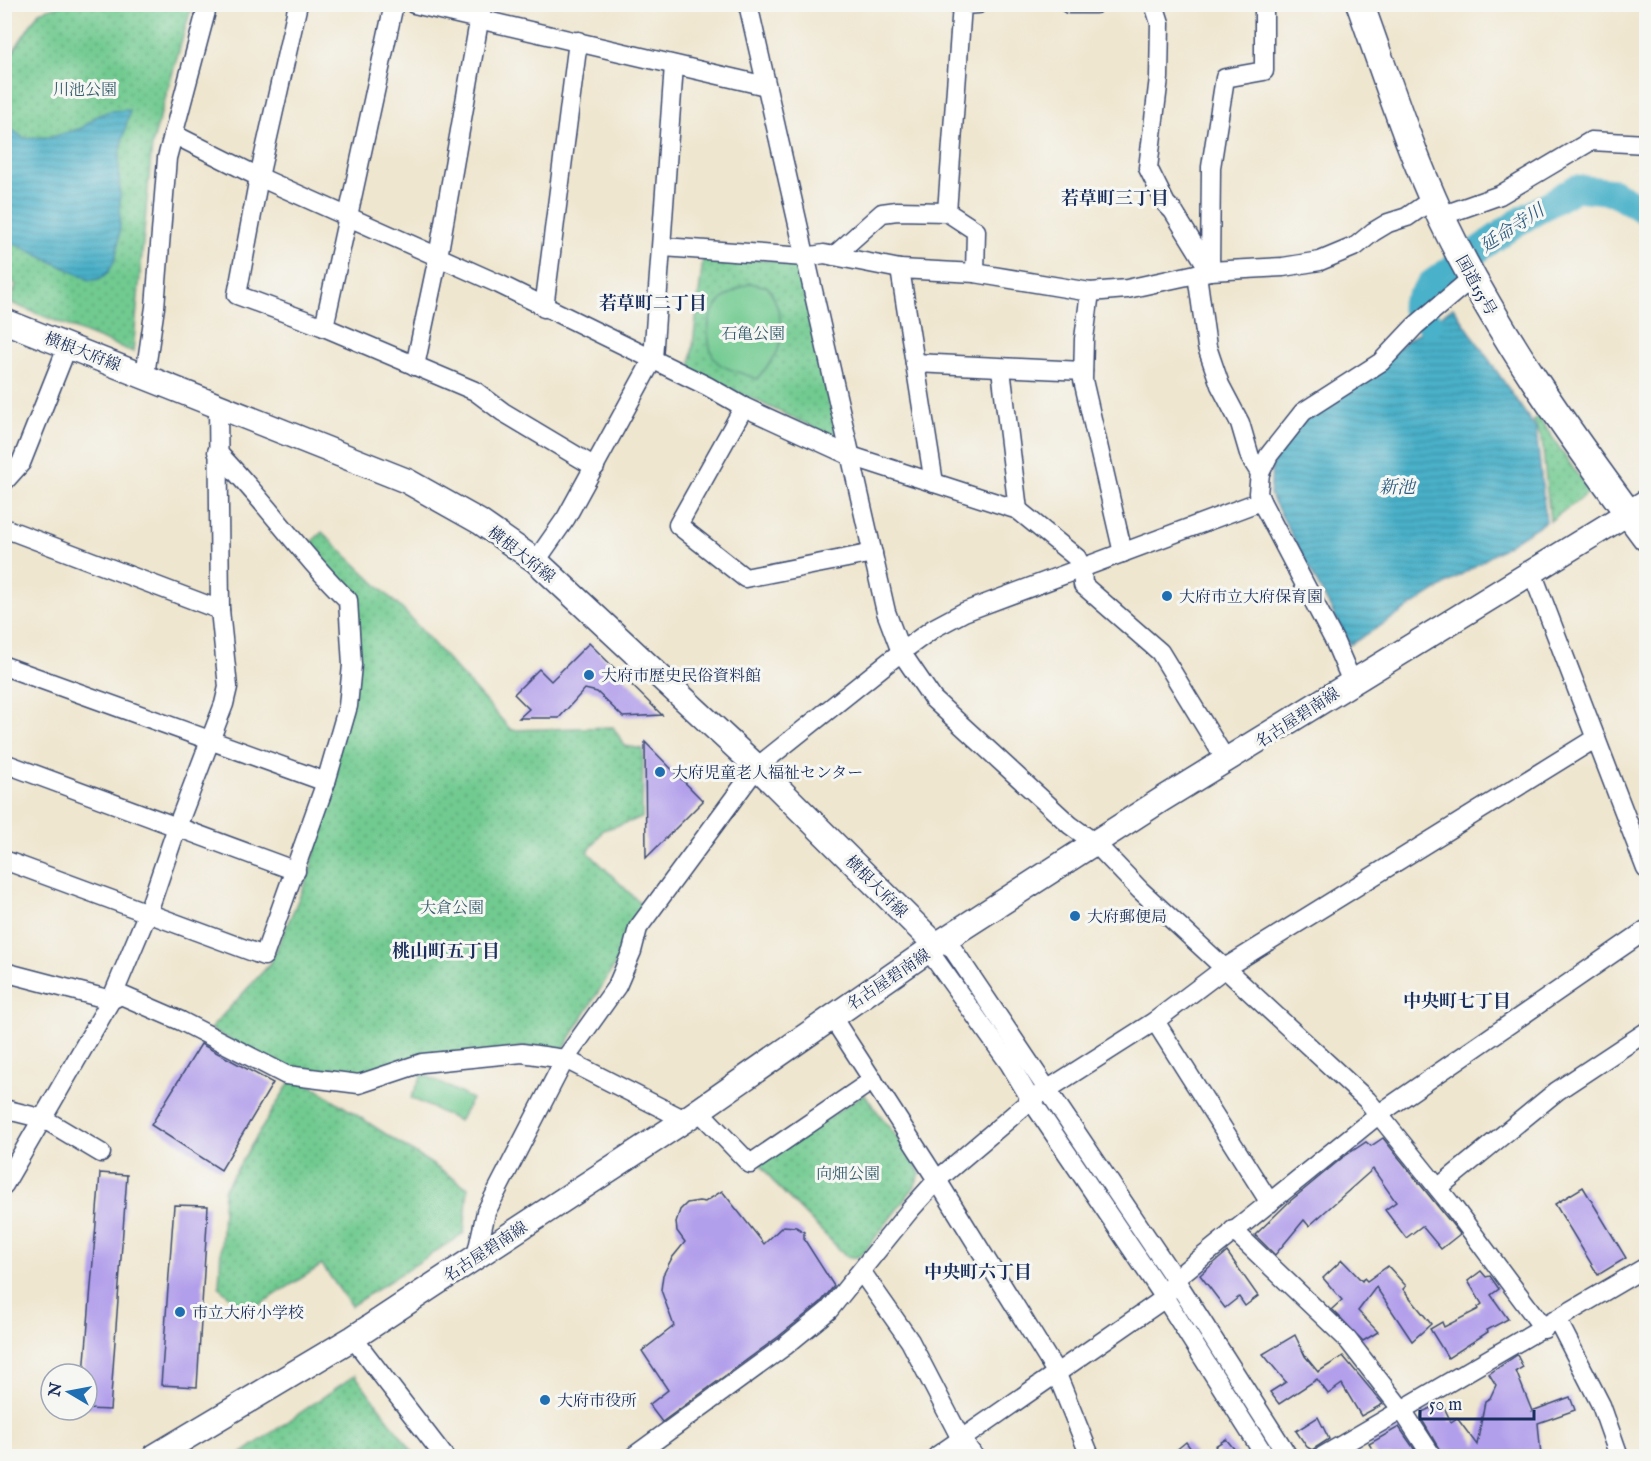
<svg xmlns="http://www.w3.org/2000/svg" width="1651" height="1461" font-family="'IM FELL English','Noto Serif JP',serif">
  <defs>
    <pattern id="park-dots" width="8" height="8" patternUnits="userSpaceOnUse" patternTransform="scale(1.5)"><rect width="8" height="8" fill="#71ca90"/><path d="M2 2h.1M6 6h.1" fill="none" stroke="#5ca479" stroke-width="1.8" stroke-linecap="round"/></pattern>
    <pattern id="water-rules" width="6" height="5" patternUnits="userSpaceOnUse" patternTransform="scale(1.5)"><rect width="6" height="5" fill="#4ab1c9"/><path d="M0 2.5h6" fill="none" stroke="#3d90a6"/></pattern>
  </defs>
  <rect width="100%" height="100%" fill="#f6f6f2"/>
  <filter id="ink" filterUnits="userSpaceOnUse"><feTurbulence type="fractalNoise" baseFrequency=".0167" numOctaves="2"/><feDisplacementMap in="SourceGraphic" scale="12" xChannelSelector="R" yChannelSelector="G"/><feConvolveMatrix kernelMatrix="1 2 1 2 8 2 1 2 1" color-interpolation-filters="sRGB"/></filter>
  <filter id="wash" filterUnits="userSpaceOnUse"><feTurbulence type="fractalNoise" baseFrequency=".008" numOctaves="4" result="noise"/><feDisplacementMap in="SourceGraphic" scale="24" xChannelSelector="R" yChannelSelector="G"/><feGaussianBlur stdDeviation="1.35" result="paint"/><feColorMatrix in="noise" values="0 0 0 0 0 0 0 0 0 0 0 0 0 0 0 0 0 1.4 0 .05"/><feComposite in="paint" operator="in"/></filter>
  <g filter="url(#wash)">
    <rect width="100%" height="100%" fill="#efe6cf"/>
    <g fill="url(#park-dots)" stroke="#467c77" stroke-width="1.5">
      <polygon points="63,4 192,5 152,145 133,352 11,303 16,284 5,277 5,64 39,12"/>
      <polygon points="703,259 797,261 837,433 832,436 690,370"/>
      <polygon points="1538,416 1589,492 1550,521 1542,440 1533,420"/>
      <polygon points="322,532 405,612 511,730 613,727 625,746 643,749 642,818 603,830 588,852 648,911 564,1048 523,1047 360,1080 288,1071 210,1029 270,964 309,875 334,777 352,622 358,593 304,549"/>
      <polygon points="303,1080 468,1188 464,1233 351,1306 322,1265 248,1312 219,1287 224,1190 290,1082"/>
      <polygon points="864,1094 915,1161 920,1174 914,1187 865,1251 857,1257 847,1257 775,1184 760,1163"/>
      <polygon points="355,1375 416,1456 238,1456"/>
    </g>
    <g fill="#71ca90" stroke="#467c77" stroke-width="1.5">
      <path d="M750,283l18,4c11,18 18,44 9,65 -4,9 -14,19 -20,27 -11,-5 -30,-9 -39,-16 -6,-6 -8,-14 -9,-21 -5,-33 14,-47 41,-59z"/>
      <polygon points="423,1074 472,1099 459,1121 411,1098"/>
    </g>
    <g fill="url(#water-rules)" stroke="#327094" stroke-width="1.5">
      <path d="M130,110c-4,17 -11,37 -11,55 -1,26 12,117 -29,115l-85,-41v-114l19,13 28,-1 30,-9 15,-12 13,-5z"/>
      <polygon points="1453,307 1536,429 1546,521 1350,645 1270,494 1272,467 1282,443 1319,406"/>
    </g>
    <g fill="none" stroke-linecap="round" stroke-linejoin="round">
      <polyline stroke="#4ab1c9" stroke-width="27" points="1430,324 1414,306 1430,284 1515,224 1576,188 1614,192 1646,212"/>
    </g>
    <g id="blocks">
      <g fill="#b29feb">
        <polygon points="589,643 662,715 623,717 597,692 585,689 559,718 519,718 529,709 514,694 539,669 551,681"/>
        <polygon points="645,742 703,801 646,858"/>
        <polygon points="201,1044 273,1083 221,1170 151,1125"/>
        <polygon points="1383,1138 1460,1234 1441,1249 1422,1226 1406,1238 1385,1210 1396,1202 1373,1169 1309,1226 1304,1220 1275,1255 1255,1235 1289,1202 1342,1158 1366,1142 1371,1146"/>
        <polygon points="100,1173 127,1175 110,1410 87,1409 87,1374 84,1374"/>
        <polygon points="1583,1187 1626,1258 1598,1275 1555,1204"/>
        <polygon points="722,1191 764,1244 783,1226 796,1227 804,1232 804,1239 834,1286 821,1302 778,1337 662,1422 649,1405 668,1390 642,1351 674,1326 661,1290 663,1275 672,1258 685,1242 677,1231 676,1222 680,1210 687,1203 699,1201 705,1202"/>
        <polygon points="174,1205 208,1206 197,1387 161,1385"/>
        <polygon points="1227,1252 1258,1296 1245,1306 1239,1297 1225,1308 1200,1275"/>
        <polygon points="1342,1260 1362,1281 1364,1278 1367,1281 1388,1266 1406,1286 1403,1289 1431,1324 1412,1341 1376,1287 1358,1311 1378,1332 1363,1341 1332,1309 1342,1300 1323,1278"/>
        <polygon points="1481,1271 1486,1277 1490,1276 1499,1289 1491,1295 1508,1319 1487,1330 1488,1332 1448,1358 1430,1329 1442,1322 1444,1327 1479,1309 1478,1307 1482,1304 1468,1281"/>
        <polygon points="1295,1335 1305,1356 1318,1372 1343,1356 1383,1404 1361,1416 1342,1384 1328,1394 1317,1379 1279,1404 1270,1392 1286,1382 1263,1354"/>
        <polygon points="1517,1355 1523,1367 1516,1371 1532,1411 1570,1397 1575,1410 1538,1423 1541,1456 1443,1456 1421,1418 1422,1412 1442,1403 1451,1422 1457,1418 1477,1445 1485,1401 1490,1398 1496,1385 1489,1374"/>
        <polygon points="1318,1417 1329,1439 1312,1450 1307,1447 1296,1431"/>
        <polygon points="1399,1427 1419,1456 1377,1456 1369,1444"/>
        <polygon points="1226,1439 1240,1456 1221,1456 1215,1446"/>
        <polygon points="1186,1442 1196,1456 1169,1456"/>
      </g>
    </g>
  </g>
  <g filter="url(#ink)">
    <use href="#blocks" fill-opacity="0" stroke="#3b4a6f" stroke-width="1.5"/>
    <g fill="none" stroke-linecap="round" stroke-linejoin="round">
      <defs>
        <g id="minor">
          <polyline points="298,4 259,177 237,295 324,327 475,391 503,412 595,467"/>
          <polyline points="414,4 766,86"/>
          <polyline points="748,4 886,612 901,652 933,699 1070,825 1095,843 1140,890 1367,1100 1454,1208 1544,1329"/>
          <polyline points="1069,4 1095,4"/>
          <polyline points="1154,4 1160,23 1159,78 1148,168 1166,204 1173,211 1210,271"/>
          <polyline points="173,134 259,177 499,284 707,386 744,407 851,456 1018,510 1077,558 1082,568 1083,585 1160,652 1227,762"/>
          <polyline points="1441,216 1500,195 1591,141 1646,144"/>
          <polyline points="663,247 805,257 824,254 900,269 975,273 1090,292 1127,289 1210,271 1283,267 1320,261 1356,246 1373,232 1388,223 1407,217 1433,199"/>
          <polyline points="834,256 882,213 897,211 947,212"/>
          <polyline points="900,269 934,483"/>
          <polyline points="1210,271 1211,167 1225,78 1264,71 1264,4"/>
          <polyline points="975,273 976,231 947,212 962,5 978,4"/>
          <polyline points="1197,274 1207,347 1220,385 1240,423 1250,457 1260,473"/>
          <polyline points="1090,292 1084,339 1083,380 1123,553"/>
          <polyline points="544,308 578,41"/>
          <polyline points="324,327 394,4"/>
          <polyline points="915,363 1083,371"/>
          <polyline points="415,366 438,257 482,4"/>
          <polyline points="1001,369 1018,510"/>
          <polyline points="145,375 155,307 167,158 208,4"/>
          <polyline points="744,407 678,525 745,578 873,553"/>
          <polyline points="4,482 21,463 68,345"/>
          <polyline points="4,528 220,610"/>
          <polyline points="536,561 566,518 653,359 674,65"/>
          <polyline points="1532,572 1646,869"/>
          <polyline points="4,666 326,782"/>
          <polyline points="1352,682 1334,640 1261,501 1258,493 1260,473 1269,455 1303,412 1381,362 1415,326 1473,277"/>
          <polyline points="4,763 296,871"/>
          <path d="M4,860l260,96 62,-174 22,-76 4,-41 -4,-65c-48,-46 -84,-101 -131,-148"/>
          <polyline points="946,939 1175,1279 1288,1456"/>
          <polyline points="929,951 1009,1063 1031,1100 1165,1298 1265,1456"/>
          <polyline points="4,972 111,1000 121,995 181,1021 286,1075 359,1084 422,1063 522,1053 565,1059 685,1120"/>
          <polyline points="832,1017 937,1180 1056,1372 1090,1456"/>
          <polyline points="4,1109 44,1119 101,1153"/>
          <polyline points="699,1111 750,1164 873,1080"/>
          <polyline points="4,1185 111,1000 148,912 177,827 224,704 228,687 220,610 218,404"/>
          <polyline points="1438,1188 1557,1091 1646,1032"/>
          <polyline points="1270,1203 1155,1021 1225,968 1596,738"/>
          <polyline points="1233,1230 1347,1339 1402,1410 1432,1456"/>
          <polyline points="476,1257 486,1212 565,1059 617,986 632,951 638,928 757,767 901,652 934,628 964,612 1261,501"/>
          <polyline points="861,1271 910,1341 961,1439 974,1456"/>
          <polyline points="1558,1321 1601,1405 1619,1456"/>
          <polyline points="353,1338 444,1456"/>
          <polyline points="634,1456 785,1346 829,1310 910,1210 937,1180 1031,1100 1155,1021"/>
          <polyline points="937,1456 1165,1298 1175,1279 1379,1114 1646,930"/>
          <polyline points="1323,1456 1646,1267"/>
        </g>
        <g id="major">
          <polyline points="4,321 407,481 480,522 536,561 757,767 936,945"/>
          <polyline points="155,1456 353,1338 476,1257 685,1120 936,945 1161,800 1646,502"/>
        </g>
        <path id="highway" d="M1360,4c26,72 49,144 81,213 55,115 129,218 205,320"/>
      </defs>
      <use href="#minor" stroke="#3b4a6f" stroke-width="21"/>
      <use href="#major" stroke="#3b4a6f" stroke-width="27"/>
      <use href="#highway" stroke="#3b4a6f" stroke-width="30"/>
      <use href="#minor" stroke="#fff" stroke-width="18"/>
      <use href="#major" stroke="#fff" stroke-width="24"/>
      <use href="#highway" stroke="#fff" stroke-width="27"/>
    </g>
  </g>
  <g fill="#1f6fb2" stroke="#f6f6f2" stroke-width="2">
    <circle cx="1167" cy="596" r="6"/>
    <circle cx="589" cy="675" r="6"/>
    <circle cx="660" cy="772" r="6"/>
    <circle cx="1075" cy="916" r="6"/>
    <circle cx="180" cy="1312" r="6"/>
    <circle cx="545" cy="1400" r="6"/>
  </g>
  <g text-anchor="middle" stroke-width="6" stroke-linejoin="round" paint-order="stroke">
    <g font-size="16" fill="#355e6d" stroke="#f6f6f2">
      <text x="85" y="95">川池公園</text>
      <text x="753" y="339">石亀公園</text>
      <text x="452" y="913">大倉公園</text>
      <text x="848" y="1179">向畑公園</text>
    </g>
    <g font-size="16" fill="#1b2f5e" stroke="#f6f6f2">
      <text transform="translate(1477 285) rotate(61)" y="6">国道155号</text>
      <text transform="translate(83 351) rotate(21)" y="6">横根大府線</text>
      <text transform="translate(522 554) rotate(38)" y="6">横根大府線</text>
      <text transform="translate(1297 717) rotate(-33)" y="6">名古屋碧南線</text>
      <text transform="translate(877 886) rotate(45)" y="6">横根大府線</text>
      <text transform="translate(888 979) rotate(-34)" y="6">名古屋碧南線</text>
      <text transform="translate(485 1251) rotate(-33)" y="6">名古屋碧南線</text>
    </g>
    <g font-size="16" fill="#1b2f5e" stroke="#f6f6f2" text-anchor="start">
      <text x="1179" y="602">大府市立大府保育園</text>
      <text x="601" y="681">大府市歴史民俗資料館</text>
      <text x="672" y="778">大府児童老人福祉センター</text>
      <text x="1087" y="922">大府郵便局</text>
      <text x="192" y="1318">市立大府小学校</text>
      <text x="557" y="1406">大府市役所</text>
    </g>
    <g font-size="18" font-weight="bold" fill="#1b2f5e" stroke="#f6f6f2">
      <text x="1115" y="204">若草町三丁目</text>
      <text x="653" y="309">若草町二丁目</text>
      <text x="446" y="957">桃山町五丁目</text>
      <text x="1457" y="1007">中央町七丁目</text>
      <text x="978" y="1278">中央町六丁目</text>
    </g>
    <g font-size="18" font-style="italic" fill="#2b5c83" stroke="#f6f6f2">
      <text transform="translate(1512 228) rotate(-33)" y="6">延命寺川</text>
      <text x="1397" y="493">新池</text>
    </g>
  </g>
  <rect width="1651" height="1461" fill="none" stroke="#f6f6f2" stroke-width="24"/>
  <g transform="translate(69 1392) rotate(280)"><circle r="28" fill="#f6f6f2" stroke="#9ea6b7" stroke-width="1.5"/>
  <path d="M0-4.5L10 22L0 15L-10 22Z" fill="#1f6fb2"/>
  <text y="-9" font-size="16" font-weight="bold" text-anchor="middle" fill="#1b2f5e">N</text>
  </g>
  <path d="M1420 1410v9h114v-9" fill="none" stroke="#1b2f5e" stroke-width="3"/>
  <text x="1429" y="1410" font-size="18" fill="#1b2f5e" stroke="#f6f6f2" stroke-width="4.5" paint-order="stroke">50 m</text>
</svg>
